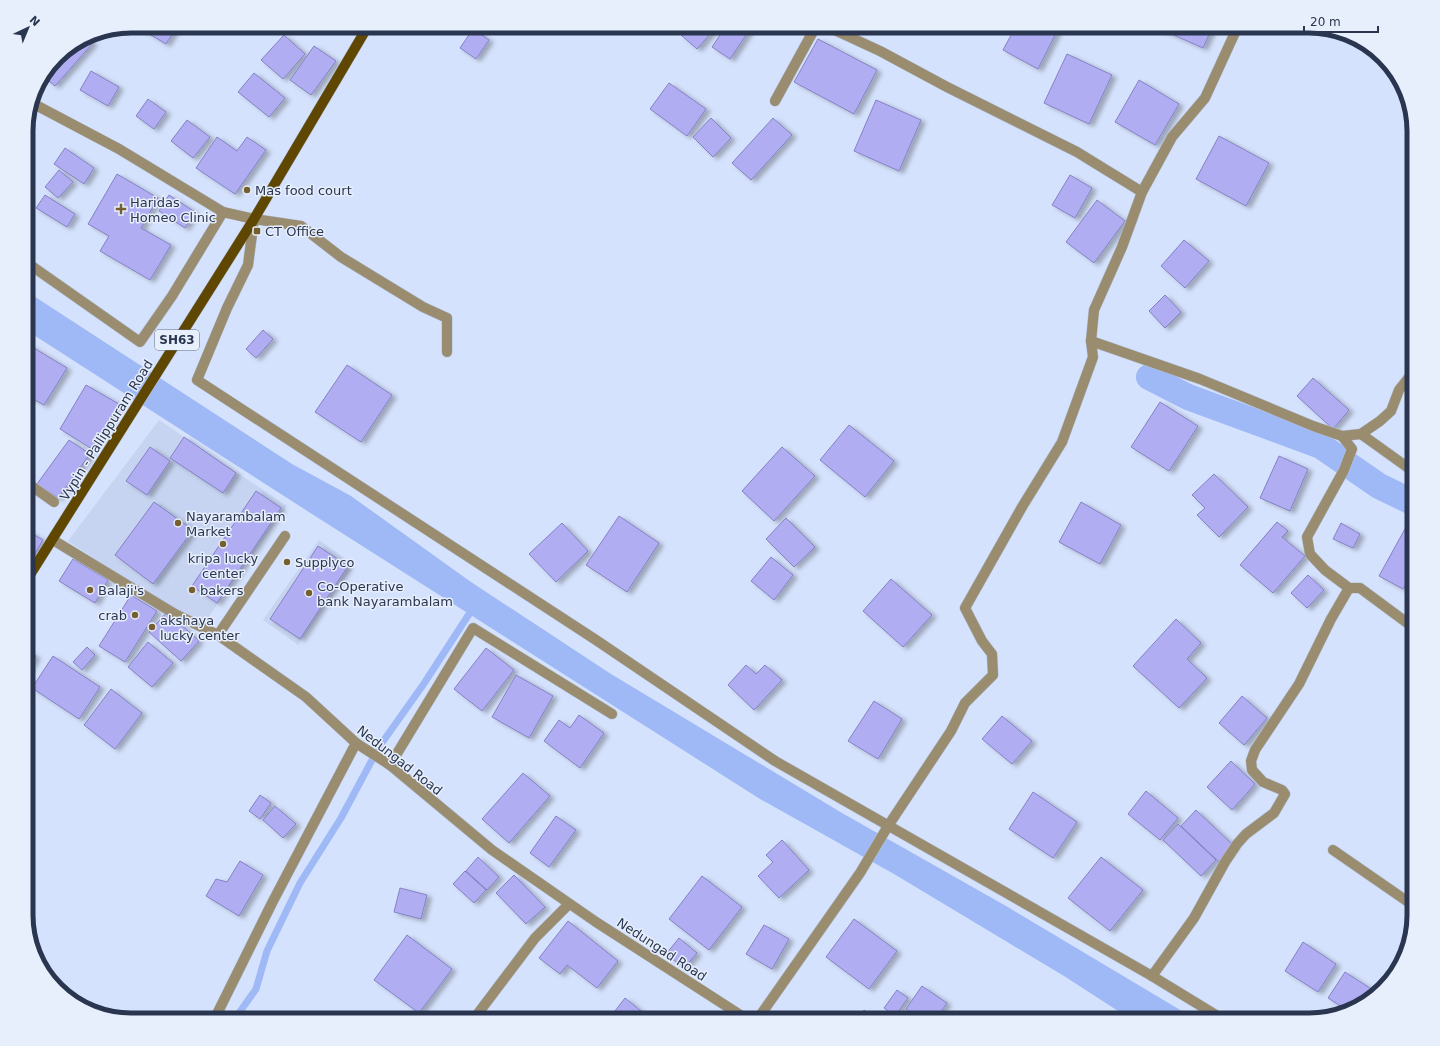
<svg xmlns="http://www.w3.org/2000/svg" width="1440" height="1046" font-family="'DejaVu Sans',sans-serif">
  <defs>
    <filter id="shadow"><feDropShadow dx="4.5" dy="2.5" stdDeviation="2" flood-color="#0004"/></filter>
  </defs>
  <rect width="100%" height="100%" fill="#d5e2fd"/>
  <g fill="#c6d4f1">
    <polygon points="159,420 287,506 200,629 68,541"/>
    <polygon points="319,540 354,565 298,645 263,620"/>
  </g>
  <polygon fill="#9eb9f6" points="26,291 292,464 351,496 471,582 611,674 842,813 1006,906 1197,1020 1132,1020 1064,976 894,874 760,799 312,514 26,330"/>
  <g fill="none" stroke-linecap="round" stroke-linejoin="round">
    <polyline stroke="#9eb9f6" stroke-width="7" points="234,1020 256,989 267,951 300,883 341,818 379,747 423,685 473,608"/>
    <polyline stroke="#9eb9f6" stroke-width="26" points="1149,377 1188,397 1321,446 1379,486 1414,503"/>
  </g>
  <g fill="#b0adf3" stroke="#8481c3" filter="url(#shadow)">
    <polygon points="142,26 177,26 166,44 141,29"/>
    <polygon points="688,26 717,26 697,49 681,35"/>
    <polygon points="726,26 752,26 730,59 712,47"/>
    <polygon points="1016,26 1059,27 1038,69 1003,50"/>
    <polygon points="1159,26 1213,26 1203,48 1158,28"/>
    <polygon points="473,29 489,40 476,59 460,48"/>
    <polygon points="284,35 305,54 283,79 261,60"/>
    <polygon points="86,37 93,43 55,86 43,76 57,57"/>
    <polygon points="818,39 877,70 854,114 794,82"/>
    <polygon points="314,46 336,61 311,95 290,80"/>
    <polygon points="1067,54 1112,75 1089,124 1044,103"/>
    <polygon points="91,71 119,87 108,106 80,90"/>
    <polygon points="254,73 285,98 269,117 238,92"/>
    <polygon points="1139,80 1179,104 1155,145 1115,122"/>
    <polygon points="669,83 706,109 687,136 650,109"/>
    <polygon points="148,99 166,112 154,129 136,116"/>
    <polygon points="876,100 921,120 899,171 854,151"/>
    <polygon points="711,118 731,138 713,157 693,137"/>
    <polygon points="773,118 792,135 751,180 732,163"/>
    <polygon points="187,120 210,137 193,158 171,141"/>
    <polygon points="1219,136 1269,163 1246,206 1196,179"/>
    <polygon points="217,137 237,151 247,137 266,150 235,194 196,168"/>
    <polygon points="65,148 94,168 84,184 54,164"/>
    <polygon points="59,170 73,182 58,198 45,187"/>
    <polygon points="117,174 158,198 141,228 171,245 150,280 100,251 109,236 88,224"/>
    <polygon points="1070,175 1092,188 1075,218 1052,205"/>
    <polygon points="45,195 75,214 67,227 36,208"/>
    <polygon points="169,195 195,212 185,228 159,211"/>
    <polygon points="1097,200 1125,221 1094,263 1066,242"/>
    <polygon points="1184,240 1209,261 1185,288 1161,266"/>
    <polygon points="1165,295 1181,312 1165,328 1149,311"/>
    <polygon points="263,330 273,339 256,358 246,349"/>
    <polygon points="29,345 67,368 44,405 26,395 26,350"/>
    <polygon points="347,365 392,395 361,442 315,412"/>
    <polygon points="1313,378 1349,410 1333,429 1297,396"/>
    <polygon points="86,385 119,404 92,449 60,429"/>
    <polygon points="1160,402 1198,426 1169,471 1131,447"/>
    <polygon points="849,425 894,461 865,497 820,460"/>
    <polygon points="184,437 236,473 223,493 170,458"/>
    <polygon points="69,440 90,454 58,498 37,484"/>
    <polygon points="150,447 170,461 147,495 126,481"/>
    <polygon points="782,447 815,476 774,521 742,491"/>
    <polygon points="1279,456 1308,469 1290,511 1260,498"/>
    <polygon points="1214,474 1248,507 1219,537 1197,515 1205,508 1192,495"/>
    <polygon points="256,491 281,508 217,603 192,586"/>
    <polygon points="154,502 193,530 153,584 115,555"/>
    <polygon points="1081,502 1121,525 1100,564 1059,542"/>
    <polygon points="619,516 659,543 627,592 586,565"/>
    <polygon points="786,518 815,547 794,567 766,539"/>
    <polygon points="1411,518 1414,520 1414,569 1403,589 1379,576"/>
    <polygon points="1277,522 1288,531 1282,537 1305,556 1273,593 1240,565"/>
    <polygon points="562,523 588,551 556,582 529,554"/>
    <polygon points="1341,523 1360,534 1353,548 1333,539"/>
    <polygon points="26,530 43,540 30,562 26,560"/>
    <polygon points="318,546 348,566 300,639 270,619"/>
    <polygon points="771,557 793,575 774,600 751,581"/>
    <polygon points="73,559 108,580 95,603 59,581"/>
    <polygon points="1308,575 1324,590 1307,608 1291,593"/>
    <polygon points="891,579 932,615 903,647 863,611"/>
    <polygon points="131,595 157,611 125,662 99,646"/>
    <polygon points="167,612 199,641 181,661 149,632"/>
    <polygon points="1176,619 1201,643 1187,659 1207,678 1179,708 1133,666"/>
    <polygon points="148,642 173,663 152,687 128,667"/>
    <polygon points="87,647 95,655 82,670 73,662"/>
    <polygon points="486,648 514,670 482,711 454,689"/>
    <polygon points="26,651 36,656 26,674"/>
    <polygon points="53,656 100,687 79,719 32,688"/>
    <polygon points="746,665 756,674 765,665 782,680 754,710 728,685"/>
    <polygon points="516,675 553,696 529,738 492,717"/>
    <polygon points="111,689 142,713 115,749 84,725"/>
    <polygon points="1242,696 1267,718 1244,745 1219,723"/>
    <polygon points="874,701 902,719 878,759 848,741"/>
    <polygon points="579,715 604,733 580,768 544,741 559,720 570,728"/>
    <polygon points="1002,716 1032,741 1012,764 982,739"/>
    <polygon points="1231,761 1255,784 1232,810 1207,787"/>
    <polygon points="523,773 550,796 509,843 482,819"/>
    <polygon points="1146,791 1178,818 1160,840 1128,814"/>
    <polygon points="1033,792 1077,822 1053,858 1009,829"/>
    <polygon points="260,795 271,803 260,819 249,811"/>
    <polygon points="275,806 296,824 283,838 263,820"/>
    <polygon points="1196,810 1234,846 1219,862 1181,826"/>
    <polygon points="556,816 576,830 549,867 530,853"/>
    <polygon points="1178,824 1216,860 1201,876 1163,840"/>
    <polygon points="782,840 809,870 779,898 758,876 773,862 766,855"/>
    <polygon points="478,857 499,877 487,890 466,871"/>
    <polygon points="1101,857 1143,890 1110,931 1068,898"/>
    <polygon points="240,861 263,875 239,916 206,896 216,879 227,882"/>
    <polygon points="465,871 486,890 474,903 453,884"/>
    <polygon points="514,875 545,907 526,924 496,893"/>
    <polygon points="702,876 742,907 709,950 669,919"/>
    <polygon points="400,888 427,895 421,919 394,912"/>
    <polygon points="854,919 897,951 869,989 826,957"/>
    <polygon points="568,921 618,961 597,988 567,965 560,974 539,958"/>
    <polygon points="764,925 789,939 772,969 746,954"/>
    <polygon points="407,935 452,969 419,1013 374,980"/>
    <polygon points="679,938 697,953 684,968 666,954"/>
    <polygon points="1303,942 1336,964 1318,992 1285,971"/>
    <polygon points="1345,972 1376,992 1356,1009 1348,1011 1328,998"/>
    <polygon points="922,986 947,1003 935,1020 921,1020 906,1009"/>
    <polygon points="897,990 908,998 895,1016 884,1008"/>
    <polygon points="625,998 652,1020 608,1020"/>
    <polygon points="864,1010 877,1020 857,1020"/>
  </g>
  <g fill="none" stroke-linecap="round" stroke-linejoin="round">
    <defs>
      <g id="minor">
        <polyline points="826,26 880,51 947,87 1077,152 1142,192"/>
        <polyline points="775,101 816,26"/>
        <polyline points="32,103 119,149 223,212 254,219 301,226 341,257 423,307 447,318 447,352"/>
        <polyline points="254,219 248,265 227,308 197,380 596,640 775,761 1152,976 1224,1020"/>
        <polyline points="26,262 140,342 172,296 223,212"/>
        <polyline points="1091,341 1200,379 1313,426 1342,436 1361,434 1380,421 1391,411 1399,390 1414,371"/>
        <polyline points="1361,434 1414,472"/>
        <polyline points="1342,436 1352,449 1344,470 1307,537 1310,554 1325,570 1349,588 1360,588 1414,628"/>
        <polyline points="26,482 54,502"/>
        <polyline points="53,540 175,614 218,635 306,697 356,743 390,765 492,850 596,922 748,1020"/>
        <polyline points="218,635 285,536"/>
        <polyline points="390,765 473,628 612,714"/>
        <polyline points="1333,850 1414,906"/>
        <polyline points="1152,976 1194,918 1225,862 1237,844 1246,834 1274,813 1285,794 1282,790 1263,782 1252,770 1251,761 1255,750 1299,684 1331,619 1349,588"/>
        <polyline points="214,1020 272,903 356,743"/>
        <polyline points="473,1020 535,938 569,904"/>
        <polyline points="757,1020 860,873 888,826 951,731 965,703 993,675 992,654 982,641 965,608 1022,507 1062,442 1093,357 1091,341 1094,310 1122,247 1142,192 1172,137 1205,98 1238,26"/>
      </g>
      <polyline id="major" points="26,581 254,219 368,26"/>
    </defs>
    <use href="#minor" stroke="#b3c0da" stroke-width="11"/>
    <use href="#major" stroke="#b3c0da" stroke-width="11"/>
    <use href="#minor" stroke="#9a8d6f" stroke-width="10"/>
    <use href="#major" stroke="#5f4701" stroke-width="10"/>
  </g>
  <g fill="#755f2f" stroke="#e8effc" stroke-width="1.5">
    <circle cx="247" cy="190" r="4"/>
    <path d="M119 203h4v4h4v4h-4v4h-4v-4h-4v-4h4z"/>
    <rect x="253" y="227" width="8" height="8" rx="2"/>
    <circle cx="178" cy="523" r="4"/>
    <circle cx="223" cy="544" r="4"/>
    <circle cx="287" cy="562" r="4"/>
    <circle cx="90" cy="590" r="4"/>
    <circle cx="192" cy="590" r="4"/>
    <circle cx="309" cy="593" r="4"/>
    <circle cx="135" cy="615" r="4"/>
    <circle cx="152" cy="627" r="4"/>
  </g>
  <g text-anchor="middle" stroke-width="3" stroke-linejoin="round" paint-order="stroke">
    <rect fill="#e8effc" stroke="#636e84" stroke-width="1" x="155" y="330" width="44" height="20" rx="3"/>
    <g font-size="12" font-weight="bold" fill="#2a3650">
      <text x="177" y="344">SH63</text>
    </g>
    <g font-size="13" fill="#2a3650" stroke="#e8effc" text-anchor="start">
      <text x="255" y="195">Mas food court</text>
      <text x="130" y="207">Haridas<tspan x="130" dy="15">Homeo Clinic</tspan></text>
      <text x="265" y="236">CT Office</text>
      <text x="186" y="521">Nayarambalam<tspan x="186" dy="15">Market</tspan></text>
      <text x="223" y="563" text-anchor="middle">kripa lucky<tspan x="223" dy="15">center</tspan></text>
      <text x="295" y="567">Supplyco</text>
      <text x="317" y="591">Co-Operative<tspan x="317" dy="15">bank Nayarambalam</tspan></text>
      <text x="98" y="595">Balaji's</text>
      <text x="200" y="595">bakers</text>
      <text x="127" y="620" text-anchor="end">crab</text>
      <text x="160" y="625">akshaya<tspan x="160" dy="15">lucky center</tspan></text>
    </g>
    <g font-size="13" fill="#2a3650" stroke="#e8effc">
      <text transform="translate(106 430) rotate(-58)" y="5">Vypin - Pallippuram Road</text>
      <text transform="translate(400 760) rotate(38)" y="5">Nedungad Road</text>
      <text transform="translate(662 949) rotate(33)" y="5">Nedungad Road</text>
    </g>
  </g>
  <path d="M0 0H1440V1046H0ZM131 33H1309A98 98 0 0 1 1407 131V915A98 98 0 0 1 1309 1013H131A98 98 0 0 1 33 915V131A98 98 0 0 1 131 33Z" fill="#e8effc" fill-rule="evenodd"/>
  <path fill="none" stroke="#2a3650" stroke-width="5" d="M131 33H1309A98 98 0 0 1 1407 131V915A98 98 0 0 1 1309 1013H131A98 98 0 0 1 33 915V131A98 98 0 0 1 131 33Z"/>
  <g transform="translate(28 28) rotate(44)" stroke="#e8effc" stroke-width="3" paint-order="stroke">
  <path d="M0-3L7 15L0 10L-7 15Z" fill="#2a3650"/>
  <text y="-6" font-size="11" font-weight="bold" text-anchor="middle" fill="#2a3650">N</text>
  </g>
  <path d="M1304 26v6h74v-6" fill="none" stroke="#2a3650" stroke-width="2"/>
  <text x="1310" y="26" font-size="12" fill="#2a3650" stroke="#e8effc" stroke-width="3" paint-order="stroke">20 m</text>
</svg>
